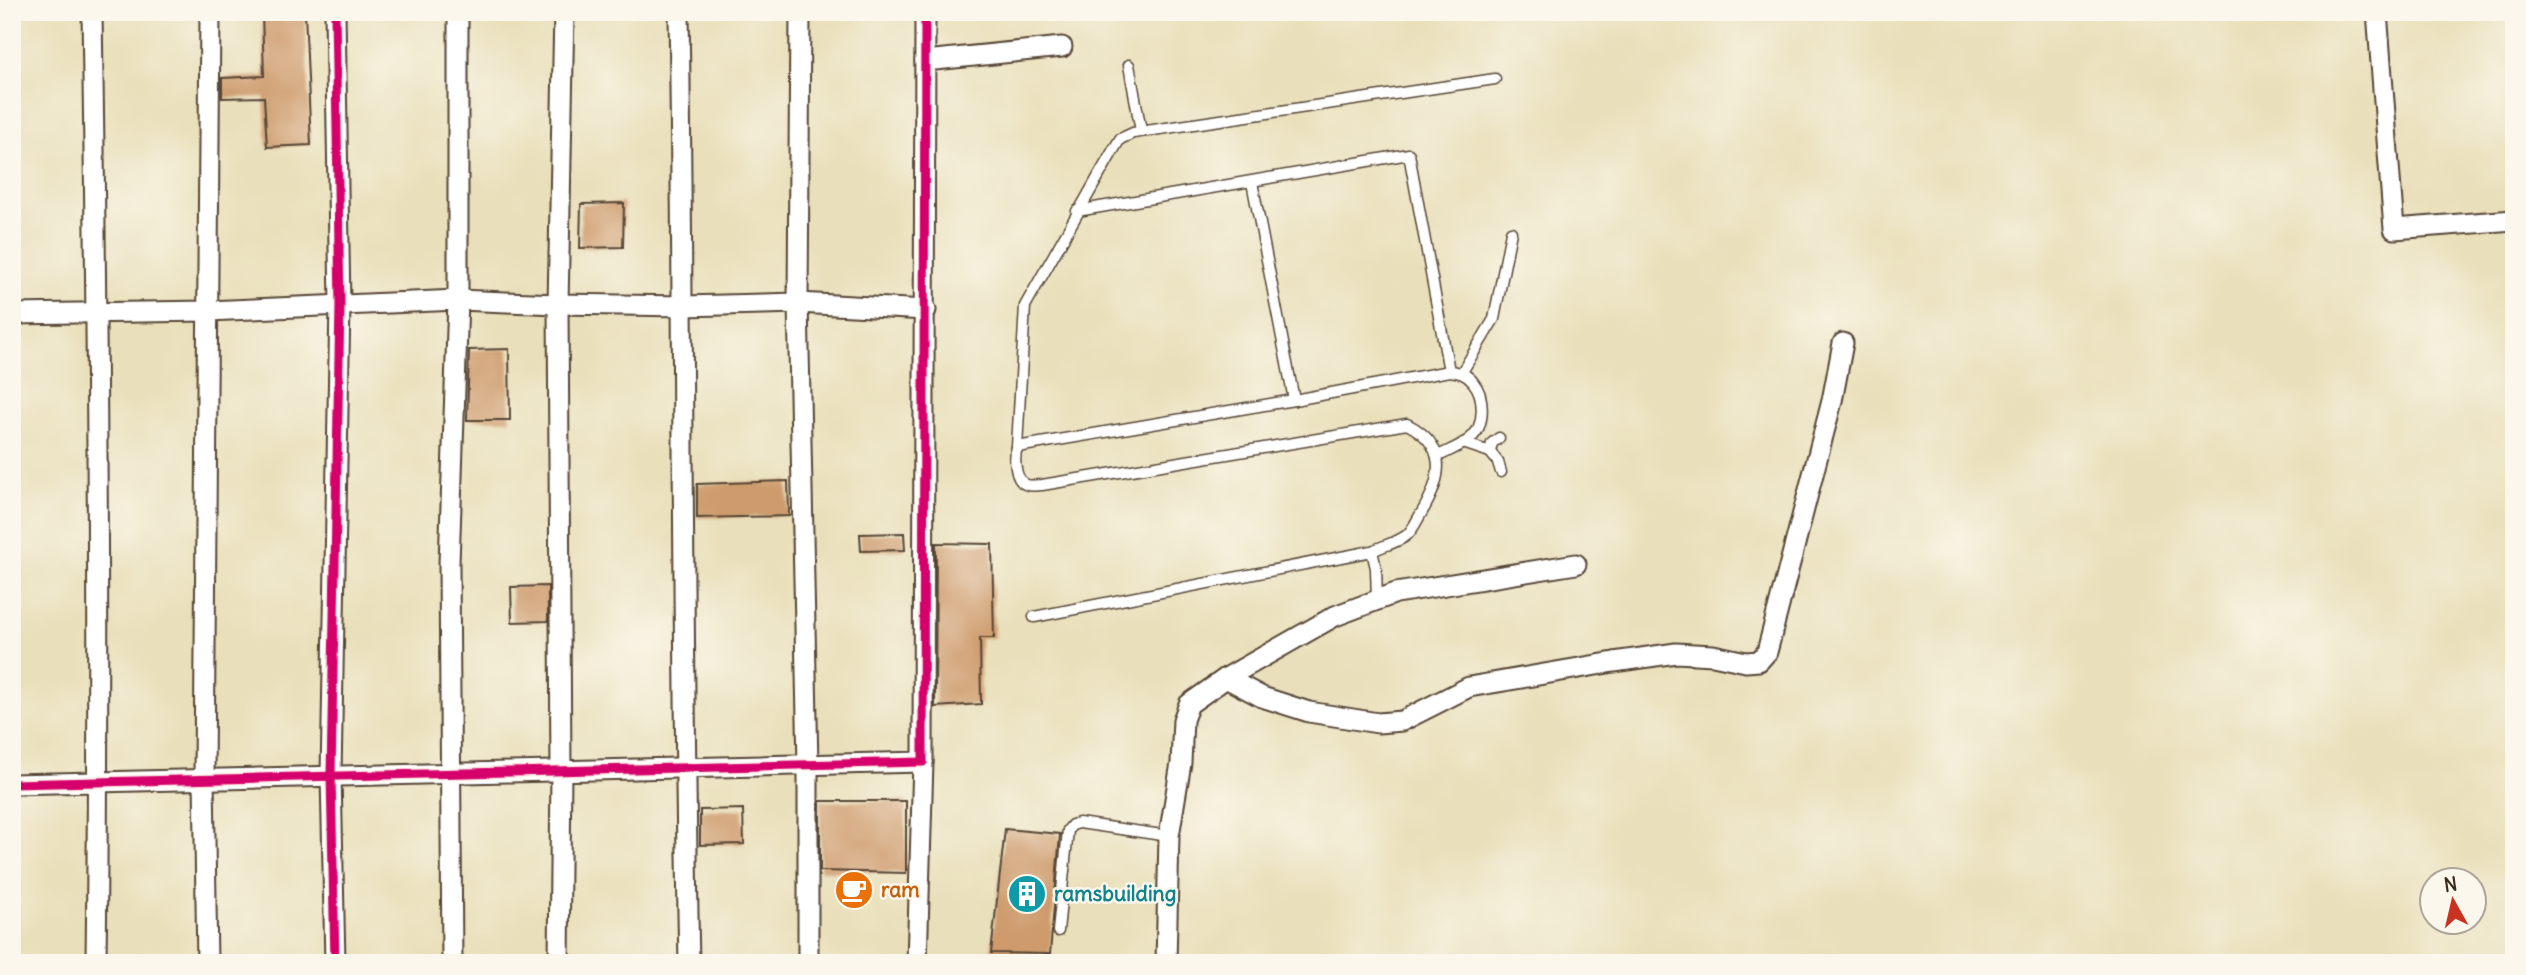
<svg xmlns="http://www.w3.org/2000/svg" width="2526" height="975" font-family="Delius,sans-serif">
  <rect width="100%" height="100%" fill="#fbf7ec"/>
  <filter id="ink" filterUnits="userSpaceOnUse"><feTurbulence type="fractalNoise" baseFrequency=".0143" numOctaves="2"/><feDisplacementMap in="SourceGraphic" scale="14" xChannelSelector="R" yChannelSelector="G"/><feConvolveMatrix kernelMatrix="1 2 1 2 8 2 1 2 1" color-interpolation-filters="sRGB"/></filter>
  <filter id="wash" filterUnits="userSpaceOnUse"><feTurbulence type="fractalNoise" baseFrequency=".00686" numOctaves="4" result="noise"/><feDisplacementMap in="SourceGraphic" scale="28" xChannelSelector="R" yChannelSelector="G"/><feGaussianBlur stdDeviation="1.57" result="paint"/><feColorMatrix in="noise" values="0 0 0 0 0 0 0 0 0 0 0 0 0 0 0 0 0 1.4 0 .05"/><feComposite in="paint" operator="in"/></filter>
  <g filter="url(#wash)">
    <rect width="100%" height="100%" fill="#e9dfba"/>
    <g id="blocks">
      <g fill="#ce9b6d">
        <polygon points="305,12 311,145 267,147 264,97 222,98 222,78 264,76 262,13"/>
        <polygon points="624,203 623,247 580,248 581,204"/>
        <polygon points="509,349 510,420 467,420 469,350"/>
        <polygon points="788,481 789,516 697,518 697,484"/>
        <polygon points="904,533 905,550 861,551 860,534"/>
        <polygon points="936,543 992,544 994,638 980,638 981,704 935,707"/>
        <polygon points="548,586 548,621 512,622 511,587"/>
        <polygon points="820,801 906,801 906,873 820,871"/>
        <polygon points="743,809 744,844 700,845 700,810"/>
        <polygon points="1005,829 1060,834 1050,954 991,953"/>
      </g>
    </g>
  </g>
  <g filter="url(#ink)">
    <use href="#blocks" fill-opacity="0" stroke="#554535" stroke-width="2"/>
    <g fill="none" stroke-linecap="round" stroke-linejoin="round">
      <defs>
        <g id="lane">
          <polyline points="1129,65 1141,131"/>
          <polyline points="1252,182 1294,400"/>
          <polyline points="1077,211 1409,154 1449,371"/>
          <polyline points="1462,372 1494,319 1511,232"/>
          <polyline points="1499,438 1492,443 1490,452 1498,462 1501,472"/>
          <polyline points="1463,443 1490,452"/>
          <path d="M1017,447l277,-47 155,-29c10,1 18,3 24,11 12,14 12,44 -2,56 -9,8 -24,13 -34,19"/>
          <path d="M1377,600l-1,-32 -4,-17c10,-5 27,-9 35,-16 6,-5 11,-17 15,-23 21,-35 26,-67 -15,-88l-365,61c-5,0 -12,2 -17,-1 -11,-5 -11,-28 -8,-37l8,-141 89,-157 6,-10 13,-6 362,-54"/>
          <polyline points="1034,617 1372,551"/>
          <polyline points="1058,931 1068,830 1072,825 1079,823 1169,836"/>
        </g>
        <g id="street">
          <path d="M92,12c5,317 8,634 4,951"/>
          <polyline points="335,12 340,305 331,775 335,963"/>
          <path d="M679,12c5,317 3,634 10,951"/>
          <polyline points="800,12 798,303 808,765 808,963"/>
          <polyline points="2377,12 2394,229 2514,220"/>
          <polyline points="925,61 1062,47"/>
          <polyline points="12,314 208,311 458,300 558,304 684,306 798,303 926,310"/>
          <polyline points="1226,678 1262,697 1309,712 1378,723 1402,721 1469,687 1614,662 1676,653 1713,655 1746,662 1759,661 1767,652 1832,401 1843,343"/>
          <polyline points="12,784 923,762 925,12"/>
          <polyline points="207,963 204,778 210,12"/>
          <polyline points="452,963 449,564 458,300 458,12"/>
          <polyline points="559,963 561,771 558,304 564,12"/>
          <polyline points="917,963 923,762"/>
          <polyline points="1166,963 1169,836 1181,763 1183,720 1189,704 1226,678 1335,616 1396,593 1576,564"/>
        </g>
      </defs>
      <use href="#lane" stroke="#554535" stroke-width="13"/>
      <use href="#street" stroke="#554535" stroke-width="23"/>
      <use href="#lane" stroke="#fff" stroke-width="10"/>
      <use href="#street" stroke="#fff" stroke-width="19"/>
      <defs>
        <g id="cycleway">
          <polyline points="335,12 340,305 331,775 335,963"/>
          <polyline points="12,784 923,762 925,12"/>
        </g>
      </defs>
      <use href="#cycleway" stroke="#fbf7ec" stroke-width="13"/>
      <use href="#cycleway" stroke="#d6006c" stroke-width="9"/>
    </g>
  </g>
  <defs>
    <symbol id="cafe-disc" viewBox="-11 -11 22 22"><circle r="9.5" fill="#e8710a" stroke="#fbf7ec"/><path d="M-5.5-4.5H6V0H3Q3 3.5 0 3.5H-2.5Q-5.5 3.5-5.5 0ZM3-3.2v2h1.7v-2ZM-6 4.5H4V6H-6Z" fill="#fff"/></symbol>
    <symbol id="building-disc" viewBox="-11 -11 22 22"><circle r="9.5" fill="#0f9aa8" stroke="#fbf7ec"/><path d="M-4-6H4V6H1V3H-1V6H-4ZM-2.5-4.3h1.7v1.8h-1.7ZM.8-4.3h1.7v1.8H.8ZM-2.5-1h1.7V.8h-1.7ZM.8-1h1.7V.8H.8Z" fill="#fff"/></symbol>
  </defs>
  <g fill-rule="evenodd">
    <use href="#cafe-disc" x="832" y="868" width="44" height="44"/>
    <use href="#building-disc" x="1005" y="872" width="44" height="44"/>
  </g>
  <g text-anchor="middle" stroke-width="5" stroke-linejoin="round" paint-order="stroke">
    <g font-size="21" font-weight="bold" fill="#c56008" stroke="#fbf7ec" text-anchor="start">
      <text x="881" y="897">ram</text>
    </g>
    <g font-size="21" font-weight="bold" fill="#0d838f" stroke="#fbf7ec" text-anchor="start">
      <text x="1054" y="901">ramsbuilding</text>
    </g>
  </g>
  <rect width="2526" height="975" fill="none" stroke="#fbf7ec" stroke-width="42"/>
  <g transform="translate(2453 901) rotate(352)"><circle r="33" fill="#fbf7ec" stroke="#aea59a" stroke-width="2"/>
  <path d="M0-5L12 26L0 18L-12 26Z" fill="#c8321e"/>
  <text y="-10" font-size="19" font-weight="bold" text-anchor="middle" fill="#3b2a1e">N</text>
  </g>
</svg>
